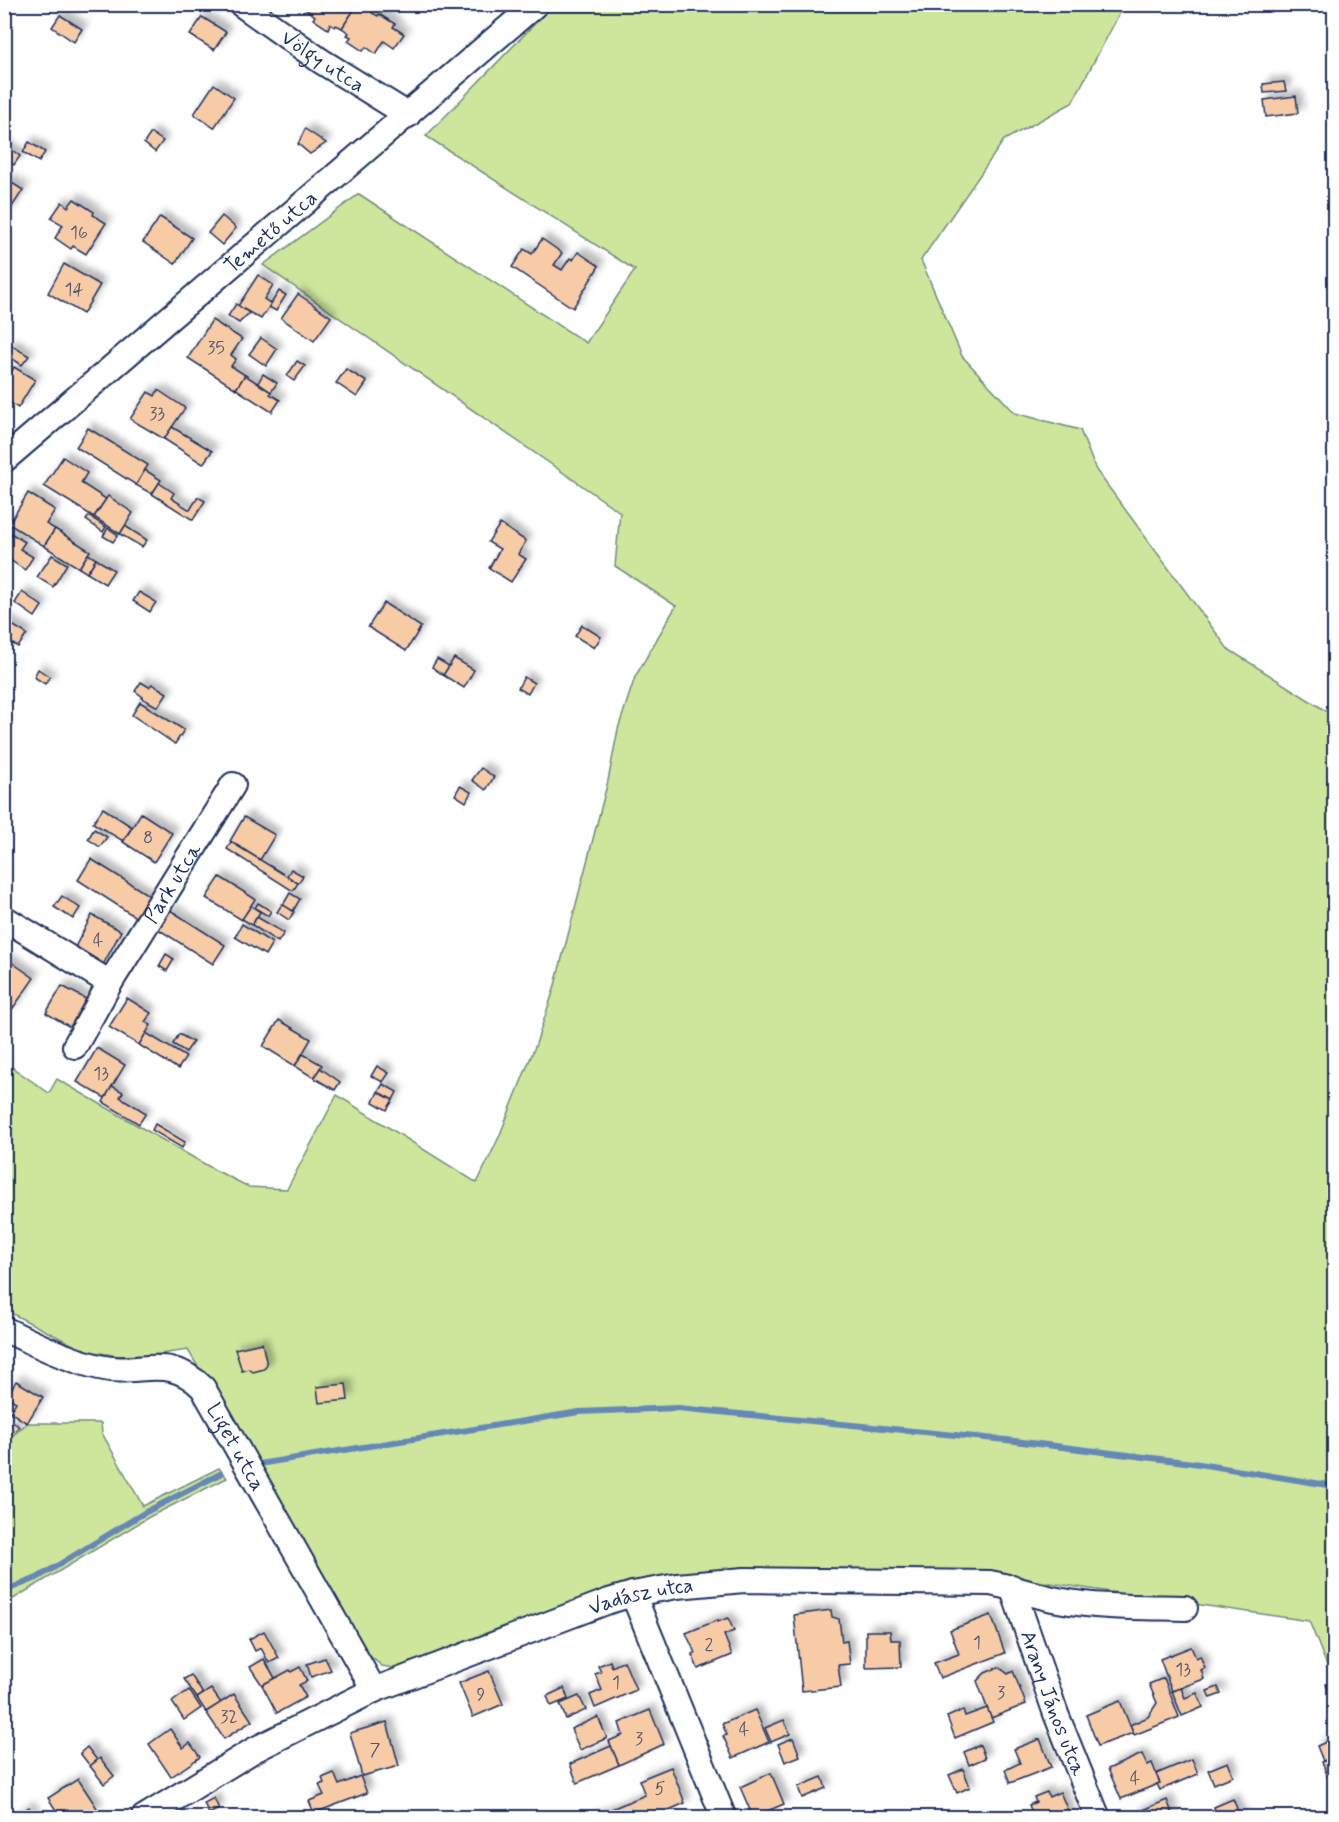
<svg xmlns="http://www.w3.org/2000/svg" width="1339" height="1822" font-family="Mynerve,sans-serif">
  <defs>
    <filter id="shadow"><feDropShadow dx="5.5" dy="-5.5" stdDeviation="3" flood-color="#0004"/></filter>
  </defs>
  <rect width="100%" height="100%" fill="#fff"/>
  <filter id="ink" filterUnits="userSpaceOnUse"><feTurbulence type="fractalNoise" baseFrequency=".0167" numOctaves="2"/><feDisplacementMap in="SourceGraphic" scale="12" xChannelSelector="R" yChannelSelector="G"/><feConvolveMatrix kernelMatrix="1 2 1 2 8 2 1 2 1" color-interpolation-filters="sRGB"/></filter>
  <g filter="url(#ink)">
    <g fill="#cde69c" stroke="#748a7d" stroke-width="1.5">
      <polygon points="553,5 1124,5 1072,103 1004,140 921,260 962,356 1015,413 1080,430 1096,470 1228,649 1334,716 1334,1683 1309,1621 995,1575 748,1573 400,1669 382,1666 366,1653 188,1350 153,1355 118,1356 83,1350 5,1310 4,1062 49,1093 57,1079 215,1170 249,1187 287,1189 337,1095 477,1183 499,1137 536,1044 554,989 608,781 618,729 635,677 676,606 615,566 620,512 263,265 359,194 586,343 635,270 426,136"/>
      <polygon points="27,1423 101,1423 102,1433 143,1506 219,1468 227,1478 149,1517 5,1604 5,1442"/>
    </g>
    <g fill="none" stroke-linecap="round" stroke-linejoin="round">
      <g stroke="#6588b6" stroke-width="6">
        <polyline points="259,1464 579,1412 678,1408 1006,1440 1193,1463 1334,1486"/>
        <polyline points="4,1591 37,1578 144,1513 220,1474"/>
      </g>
    </g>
    <g fill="#f7cba6" stroke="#1b2f5e" stroke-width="1.5" filter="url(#shadow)">
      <polygon points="308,4 352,4 356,7 342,28 336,25 335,27 330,24 328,29 313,19 315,16 305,9"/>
      <polygon points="358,4 376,4 372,13 378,16 379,14 395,24 393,27 404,34 394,48 384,41 376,54 366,47 363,51 348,41 351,37 347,35 349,33 342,28"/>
      <polygon points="60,15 82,29 74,42 52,27"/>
      <polygon points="202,17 226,32 214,50 190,35"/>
      <polygon points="1284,82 1286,91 1264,93 1263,84"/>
      <polygon points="214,84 234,98 214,128 194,114"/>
      <polygon points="1296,96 1298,113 1266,117 1264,100"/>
      <polygon points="305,129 326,143 310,154 298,144"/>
      <polygon points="151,133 163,141 155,152 144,143"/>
      <polygon points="29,142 45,152 39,162 23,152"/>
      <polygon points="5,145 20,156 14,165 4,158"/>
      <polygon points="4,178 23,190 8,213 4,211"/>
      <polygon points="74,199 94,212 93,215 106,223 86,254 73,246 71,249 55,238 63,225 51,218 62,202 68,207"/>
      <polygon points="222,216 236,228 222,245 208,233"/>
      <polygon points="160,217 192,238 175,264 143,242"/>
      <polygon points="542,239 562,253 554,265 562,270 570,258 573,260 578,252 599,266 573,308 512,267 524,249 532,254"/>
      <polygon points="64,264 100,285 83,314 48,293"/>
      <polygon points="258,275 273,285 264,299 271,304 261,319 238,306"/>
      <polygon points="279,291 286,295 276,311 269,307"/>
      <polygon points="298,294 331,317 314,341 281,318"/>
      <polygon points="236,304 249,313 239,323 228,316"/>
      <polygon points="212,320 242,339 231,355 236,359 231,366 245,375 236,389 188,358"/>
      <polygon points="261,338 277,349 266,366 249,354"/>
      <polygon points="11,345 29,356 22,365 5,354"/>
      <polygon points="297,361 305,366 294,381 287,376"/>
      <polygon points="14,367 35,380 18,408 4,399 4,373 9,376"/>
      <polygon points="346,369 367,382 357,397 336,383"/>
      <polygon points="263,374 277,383 271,392 258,383"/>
      <polygon points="245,375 271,392 270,394 280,400 272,412 236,389"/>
      <polygon points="158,390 185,408 164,439 130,419 148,392 155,396"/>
      <polygon points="172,427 212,451 203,464 164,439"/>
      <polygon points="88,428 148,465 136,485 76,447"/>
      <polygon points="63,457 87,473 81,483 106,499 94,517 44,486"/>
      <polygon points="145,470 161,480 152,494 136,485"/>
      <polygon points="159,483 174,493 171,498 190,510 198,497 205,501 193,520 152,494"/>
      <polygon points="28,493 55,510 46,524 55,529 44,546 9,524"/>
      <polygon points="108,496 133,513 120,534 94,517"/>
      <polygon points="89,516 106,527 103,532 86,520"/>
      <polygon points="500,524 526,541 518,554 526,559 511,582 489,568 500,549 488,542"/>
      <polygon points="125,526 147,540 142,547 120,534"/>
      <polygon points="108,528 118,535 113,542 103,536"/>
      <polygon points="4,529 25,542 20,549 33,557 25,570 4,556"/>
      <polygon points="55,529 90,551 79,568 44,546"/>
      <polygon points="88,554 96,559 87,573 79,568"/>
      <polygon points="52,555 67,564 53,587 37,577"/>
      <polygon points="96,559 114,570 105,584 87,573"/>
      <polygon points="22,592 42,606 35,617 15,603"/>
      <polygon points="139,592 156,602 150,612 133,601"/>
      <polygon points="384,603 421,627 406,651 368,627"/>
      <polygon points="4,620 27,634 18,647 4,639"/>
      <polygon points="582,625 601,637 594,648 575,636"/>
      <polygon points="454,658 474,670 464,688 443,675"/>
      <polygon points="437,659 449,666 443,675 432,667"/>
      <polygon points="38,669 50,677 45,684 34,677"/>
      <polygon points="524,677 534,683 528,694 518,688"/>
      <polygon points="141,682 149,687 152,684 167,693 158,707 142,698 143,697 135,691"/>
      <polygon points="140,702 184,730 175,744 132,715"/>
      <polygon points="481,768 494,777 486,790 472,780"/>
      <polygon points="460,786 471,792 466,802 455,795"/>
      <polygon points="103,808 132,827 123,841 93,823"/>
      <polygon points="141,813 172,833 154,862 123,842"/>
      <polygon points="244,817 275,835 260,860 230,841"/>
      <polygon points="94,829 107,837 100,847 88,839"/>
      <polygon points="231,842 298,883 293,891 227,849"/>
      <polygon points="91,859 150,896 137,918 78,880"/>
      <polygon points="291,869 303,876 298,883 287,876"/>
      <polygon points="220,877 255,899 242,920 206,898"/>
      <polygon points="290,893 300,899 293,911 283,905"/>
      <polygon points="62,896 80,908 73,919 54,907"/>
      <polygon points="258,903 271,911 268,916 255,908"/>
      <polygon points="282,904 294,912 289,920 277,912"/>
      <polygon points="251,906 260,912 252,925 242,919"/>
      <polygon points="170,910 225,945 213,964 158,929"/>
      <polygon points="92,915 121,931 103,965 74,949"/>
      <polygon points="257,917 284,933 278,942 252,925"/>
      <polygon points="242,924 272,943 265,955 235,937"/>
      <polygon points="166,954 174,959 167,971 159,966"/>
      <polygon points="7,959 34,978 11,1011 4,1006 4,963"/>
      <polygon points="62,986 86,999 70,1027 46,1013"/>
      <polygon points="127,998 151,1013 145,1022 151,1025 139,1045 109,1027"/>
      <polygon points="279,1020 311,1039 295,1066 263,1046"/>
      <polygon points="146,1033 186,1057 178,1069 139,1045"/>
      <polygon points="179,1034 193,1042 186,1052 173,1044"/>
      <polygon points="97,1048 125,1065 105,1098 77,1082"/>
      <polygon points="303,1054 322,1065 314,1078 295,1066"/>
      <polygon points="377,1066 389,1073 383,1082 371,1076"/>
      <polygon points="320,1068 340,1082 335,1090 314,1078"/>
      <polygon points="383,1084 397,1092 393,1100 378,1092"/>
      <polygon points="112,1086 123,1092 120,1097 146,1113 139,1124 103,1102"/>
      <polygon points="378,1092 393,1100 387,1110 373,1102"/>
      <polygon points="155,1124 185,1142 182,1148 152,1130"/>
      <polygon points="262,1343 267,1365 264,1369 253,1372 249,1369 242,1371 235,1349"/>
      <polygon points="16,1381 43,1397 27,1423 10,1412 16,1402 7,1397"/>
      <polygon points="346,1384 348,1400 319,1403 317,1387"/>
      <polygon points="14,1422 19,1427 7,1437 4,1434 4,1429"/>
      <polygon points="831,1610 832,1617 839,1619 842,1642 847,1641 850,1664 838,1665 841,1687 802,1691 794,1615"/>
      <polygon points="991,1615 1005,1653 940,1678 934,1663 959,1654 950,1630"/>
      <polygon points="728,1618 734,1631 724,1635 732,1655 698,1669 692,1654 695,1653 686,1633 718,1620 718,1622"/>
      <polygon points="264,1631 279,1658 269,1663 261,1648 255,1651 249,1639"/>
      <polygon points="866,1631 890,1631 891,1640 900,1640 901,1667 866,1668"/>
      <polygon points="1191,1647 1196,1658 1200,1656 1205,1668 1201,1670 1204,1679 1172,1691 1160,1659"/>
      <polygon points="325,1658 331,1670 311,1677 307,1664"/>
      <polygon points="264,1659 275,1678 262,1685 250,1667"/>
      <polygon points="610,1661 612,1667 624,1661 636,1690 595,1708 590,1695 602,1690 595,1674 601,1672 598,1666"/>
      <polygon points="300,1667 307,1681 299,1685 306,1697 277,1713 262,1685 290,1670 291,1672"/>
      <polygon points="999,1667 1008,1674 1013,1671 1026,1704 991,1718 977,1681 985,1673"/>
      <polygon points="489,1671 503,1704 473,1717 459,1683"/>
      <polygon points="191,1675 203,1694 197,1698 184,1679"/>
      <polygon points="1164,1678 1179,1717 1134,1735 1130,1725 1148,1717 1157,1703 1149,1684"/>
      <polygon points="1334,1681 1334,1706 1326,1684"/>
      <polygon points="1218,1687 1221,1694 1210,1698 1207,1691"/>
      <polygon points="564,1688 568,1699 551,1706 547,1696"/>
      <polygon points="1181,1688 1185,1698 1197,1693 1203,1707 1182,1716 1172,1691"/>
      <polygon points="211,1689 221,1703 206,1712 197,1698"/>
      <polygon points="189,1690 201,1708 184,1720 172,1702"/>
      <polygon points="234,1694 252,1721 224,1739 206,1712"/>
      <polygon points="579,1696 586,1710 566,1719 560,1704"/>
      <polygon points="1120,1701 1133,1733 1098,1746 1086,1715"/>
      <polygon points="987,1708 993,1722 955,1738 947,1717 963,1710 965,1716"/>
      <polygon points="650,1710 664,1744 619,1765 609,1741 623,1735 619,1723"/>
      <polygon points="755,1710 769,1742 733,1758 723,1736 727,1735 722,1724"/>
      <polygon points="598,1717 607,1738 580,1750 571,1729"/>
      <polygon points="784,1720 790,1734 771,1742 765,1728"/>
      <polygon points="387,1722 399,1766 362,1776 350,1733"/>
      <polygon points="170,1729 183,1748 190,1743 200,1757 171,1777 149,1744"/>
      <polygon points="793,1738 800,1756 785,1762 778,1744"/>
      <polygon points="1040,1739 1051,1767 1010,1783 1005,1770 1020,1763 1014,1749"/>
      <polygon points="1333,1739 1334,1739 1334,1757 1323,1761 1317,1746"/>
      <polygon points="980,1745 985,1758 969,1765 964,1752"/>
      <polygon points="611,1746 619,1765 577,1783 570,1764"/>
      <polygon points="87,1747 97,1760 90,1766 80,1753"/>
      <polygon points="1142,1754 1147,1765 1152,1763 1160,1783 1121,1799 1108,1769"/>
      <polygon points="1334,1757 1334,1787 1332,1788 1322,1762"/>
      <polygon points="100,1758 114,1776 104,1784 90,1766"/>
      <polygon points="1192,1759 1198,1774 1160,1790 1157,1784 1160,1783 1156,1774"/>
      <polygon points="1228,1762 1233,1776 1214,1784 1208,1770"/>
      <polygon points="671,1767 685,1803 650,1818 590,1818 645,1795 639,1780"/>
      <polygon points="963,1769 970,1787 957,1793 949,1775"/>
      <polygon points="334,1773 339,1785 360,1776 367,1793 314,1813 309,1801 324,1795 319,1785 324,1783 322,1778"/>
      <polygon points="771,1773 784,1804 753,1817 740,1787"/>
      <polygon points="822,1777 826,1788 802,1798 798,1787"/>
      <polygon points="78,1779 97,1808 82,1818 61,1818 48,1798"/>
      <polygon points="1047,1792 1049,1797 1060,1792 1071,1818 1034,1818 1029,1805 1036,1802 1034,1797"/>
      <polygon points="214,1798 219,1809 209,1814 204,1803"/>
      <polygon points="1233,1799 1241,1818 1205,1818 1216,1813 1214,1807"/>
      <polygon points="1167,1800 1174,1818 1137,1818 1136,1813"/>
      <polygon points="29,1807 35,1818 13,1818"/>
    </g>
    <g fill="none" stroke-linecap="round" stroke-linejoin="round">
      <defs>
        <g id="minor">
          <path id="s1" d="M241,4l80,57 87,54"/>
          <path id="s2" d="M4,460l532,-456"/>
          <path id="s3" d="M4,918l106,65 123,-198"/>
          <polyline points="75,1046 110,983"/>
          <path id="s4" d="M4,1329c31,15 62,30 95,38 40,10 68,-15 104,21l171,302"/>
          <path id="s5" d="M1012,1587l44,127 42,104"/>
          <polyline points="633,1594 724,1818"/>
          <path id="s6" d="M143,1818l111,-68 120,-60 235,-89 24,-7 44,-8 67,-6 246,3c23,4 45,13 68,17 41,8 85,7 127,8"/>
        </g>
      </defs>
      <use href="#minor" stroke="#1b2f5e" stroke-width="28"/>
      <use href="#minor" stroke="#fff" stroke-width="24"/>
    </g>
  </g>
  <g text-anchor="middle" stroke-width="5" stroke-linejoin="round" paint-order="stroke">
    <g font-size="18" fill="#525670">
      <text x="79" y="238">16</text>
      <text x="74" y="295">14</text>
      <text x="216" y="353">35</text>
      <text x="157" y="419">33</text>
      <text x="148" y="843">8</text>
      <text x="98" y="946">4</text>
      <text x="101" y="1079">13</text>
      <text x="977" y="1648">1</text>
      <text x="709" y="1650">2</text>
      <text x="1183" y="1675">13</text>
      <text x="616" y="1688">1</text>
      <text x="1001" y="1698">3</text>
      <text x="481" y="1700">9</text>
      <text x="229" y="1722">32</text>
      <text x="744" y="1735">4</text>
      <text x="639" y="1744">3</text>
      <text x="375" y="1755">7</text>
      <text x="1135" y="1784">4</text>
      <text x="660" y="1794">5</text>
    </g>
    <g font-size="21" fill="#1b2f5e" stroke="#fff">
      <text dy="7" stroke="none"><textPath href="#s1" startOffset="100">Völgy utca</textPath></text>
      <text dy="7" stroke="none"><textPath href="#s2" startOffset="351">Temető utca</textPath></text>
      <text dy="7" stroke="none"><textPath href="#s3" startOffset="242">Park utca</textPath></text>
      <text dy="7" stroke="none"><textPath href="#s4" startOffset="280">Liget utca</textPath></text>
      <text dy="7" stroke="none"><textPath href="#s6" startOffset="548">Vadász utca</textPath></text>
      <text dy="7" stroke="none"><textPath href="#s5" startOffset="123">Arany János utca</textPath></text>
    </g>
  </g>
  <rect width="1339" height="1822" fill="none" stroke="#fff" stroke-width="24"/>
  <rect x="12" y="12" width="1315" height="1798" fill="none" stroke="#1b2f5e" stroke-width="2" filter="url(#ink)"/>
</svg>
